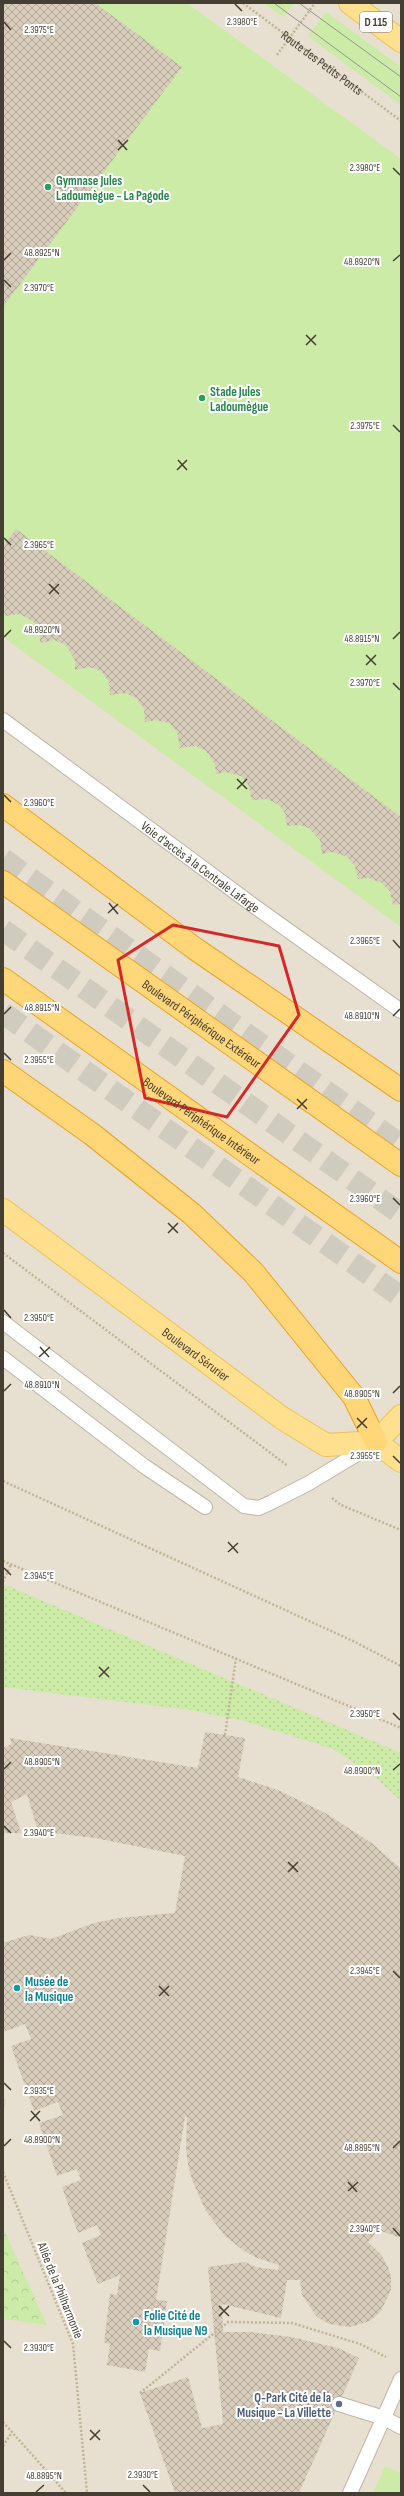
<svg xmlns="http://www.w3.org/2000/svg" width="404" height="2496" font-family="'Sofia Sans Condensed',sans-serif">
  <defs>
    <pattern id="park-crowns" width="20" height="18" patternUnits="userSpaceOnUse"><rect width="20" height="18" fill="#cceba7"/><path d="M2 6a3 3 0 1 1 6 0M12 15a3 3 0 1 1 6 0" fill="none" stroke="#b1cb90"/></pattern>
    <pattern id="garden-dots" width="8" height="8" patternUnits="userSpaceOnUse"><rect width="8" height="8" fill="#cceba7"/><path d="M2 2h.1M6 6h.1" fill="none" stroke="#b1cb90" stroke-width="1.8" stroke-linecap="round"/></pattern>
    <pattern id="building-cross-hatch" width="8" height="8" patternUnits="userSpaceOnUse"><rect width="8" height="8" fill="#d8ccba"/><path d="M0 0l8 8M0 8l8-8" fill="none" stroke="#b1a798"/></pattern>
  </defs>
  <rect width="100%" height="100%" fill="#f3eee2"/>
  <rect fill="#e7e0d0" x="3" y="3" width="398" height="2490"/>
  <g fill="#cceba7">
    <polygon points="3,3 187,3 401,159 401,927 3,637"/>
    <polygon points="263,3 294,3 283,17"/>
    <polygon points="326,12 401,67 401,105 308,36"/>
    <polygon points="385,2466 401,2473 400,2493 373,2493"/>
  </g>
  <polygon fill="url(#park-crowns)" points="3,2228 47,2325 3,2319"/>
  <polygon fill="url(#garden-dots)" points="3,1584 401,1753 401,1797 399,1799 373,1775 333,1749 248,1722 191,1710 3,1687"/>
  <g fill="url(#building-cross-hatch)">
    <polygon points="3,3 95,3 182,67 3,307"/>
    <polygon points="16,529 401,817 401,904 393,905 390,892 382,883 369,878 358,879 355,866 346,856 331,852 322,854 320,840 309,828 300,825 287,826 285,813 279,805 267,799 252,800 248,784 241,776 226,772 216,774 215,764 206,751 196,746 180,748 177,732 169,723 156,720 145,722 144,709 136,698 125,693 110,695 109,682 101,671 90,667 75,670 75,660 66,645 54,640 40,643 40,633 34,622 20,614 5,616 3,603 3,546"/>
    <polygon points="205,1732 245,1738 238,1777 278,1790 327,1814 373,1844 401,1869 401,2238 378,2230 368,2242 381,2254 388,2267 391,2276 391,2290 381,2311 370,2321 350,2327 329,2324 317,2317 302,2295 300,2280 287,2280 281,2318 222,2304 223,2332 249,2332 291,2337 338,2348 359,2358 299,2493 175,2493 140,2393 188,2377 202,2428 223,2424 208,2267 245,2262 256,2267 278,2270 279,2265 257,2258 244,2251 225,2236 206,2211 192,2180 188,2164 186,2149 187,2117 185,2117 156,2300 167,2301 160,2351 149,2349 145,2372 107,2365 110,2344 104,2343 110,2294 117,2295 120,2275 98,2284 82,2243 101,2235 97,2225 78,2233 62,2187 81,2180 77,2169 57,2176 39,2123 63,2115 58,2102 34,2111 11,2046 31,2039 25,2024 3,2032 3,1943 29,1935 51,1939 94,1923 119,1918 175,1913 185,1856 95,1838 38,1831 27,1794 11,1802 21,1833 3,1833 3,1748 12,1744 10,1738 198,1768"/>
    <polygon points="3,2096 4,2096 5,2107 3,2107"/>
  </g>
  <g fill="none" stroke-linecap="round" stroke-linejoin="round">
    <g stroke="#d0cbbf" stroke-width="22" stroke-dasharray="22 11" stroke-linecap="butt">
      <polyline points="3,859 401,1145"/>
      <polyline points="3,930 401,1214"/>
      <polyline points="3,1013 401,1297"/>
    </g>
    <defs>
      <g id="service">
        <path id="s2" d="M3,720l251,186 147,105"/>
        <polyline points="3,1322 244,1506 259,1508 272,1502 309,1483 372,1445"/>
        <polyline points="3,1358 144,1466 205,1507"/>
        <polyline points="339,2404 384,2418 401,2427"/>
        <polyline points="350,2493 401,2379"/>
      </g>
      <g id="primary">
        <polyline points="350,3 401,41"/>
        <path id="s3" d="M3,1210l279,208 44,27 50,-3 25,19"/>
        <polyline points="376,1442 401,1416"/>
      </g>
      <g id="trunk">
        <polyline points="3,805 194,948 401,1090"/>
        <path id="s4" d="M3,882l398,283"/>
        <path id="s5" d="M3,979l398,283"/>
        <polyline points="3,1071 93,1135 192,1214 253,1272 354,1397 376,1442"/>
      </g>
    </defs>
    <use href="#service" stroke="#bfb6a4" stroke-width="16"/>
    <use href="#primary" stroke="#eec055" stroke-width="24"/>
    <use href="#trunk" stroke="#eba224" stroke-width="24"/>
    <g stroke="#c2b294" stroke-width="2.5" stroke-dasharray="2 2" stroke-linecap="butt">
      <path id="s1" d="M243,3l158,118"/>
      <polyline points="277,55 315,3"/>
      <polyline points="3,1253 288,1466"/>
      <polyline points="3,1481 353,1641 401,1666"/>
      <polyline points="332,1498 341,1505 401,1530"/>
      <polyline points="3,1561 401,1728"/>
      <polyline points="3,1582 11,1564"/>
      <polyline points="225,1735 236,1658"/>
      <polyline points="3,2172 73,2344 87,2493"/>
      <polyline points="140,2393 228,2322 292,2323 360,2344 386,2357"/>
      <polyline points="3,2422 66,2493"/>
      <polyline points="3,2446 12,2432"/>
    </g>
    <use href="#service" stroke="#fff" stroke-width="14"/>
    <use href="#primary" stroke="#ffe08f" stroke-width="22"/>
    <use href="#trunk" stroke="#ffd678" stroke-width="22"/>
    <g stroke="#939393" stroke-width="1">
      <polyline points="274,3 401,97"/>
      <polyline points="299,3 401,77"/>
    </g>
  </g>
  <path fill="none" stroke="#d62828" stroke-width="3" stroke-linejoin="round" d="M173,925l106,21 20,69 -72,102 -82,-19 -27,-138z"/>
  <path fill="none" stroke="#453e32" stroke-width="1.5" d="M235,4l7,7M4,22l7,8M118,140l9,10M118,150l10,-10M393,168l7,7M4,260l7,-7M393,261l7,-6M4,280l7,7M306,335l10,10M306,345l10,-10M393,425l7,7M178,460l9,10M177,470l10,-10M4,538l7,7M49,584l10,10M49,594l10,-10M4,637l7,-7M393,639l7,-7M366,655l10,10M366,665l10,-10M393,683l7,7M237,779l10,10M237,789l10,-10M4,795l7,7M109,903l9,11M108,913l10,-9M393,940l7,8M4,1014l7,-7M393,1016l7,-7M4,1053l7,7M297,1099l10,10M297,1109l10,-10M393,1198l7,7M168,1223l10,10M168,1233l10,-10M4,1310l7,8M40,1347l9,10M39,1357l11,-10M4,1391l7,-7M393,1393l7,-7M357,1418l10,10M357,1428l10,-10M393,1456l7,7M228,1542l10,11M228,1552l10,-9M4,1568l7,7M99,1667l10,10M99,1677l10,-10M393,1713l7,7M4,1769l7,-7M393,1770l7,-6M4,1826l7,7M288,1862l10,10M288,1872l10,-10M393,1971l7,7M159,1986l10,10M159,1996l10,-10M4,2083l7,7M31,2111l9,10M30,2121l10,-10M4,2146l7,-7M393,2148l7,-7M348,2182l9,10M348,2191l10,-9M393,2228l7,8M219,2306l10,10M219,2316l10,-10M4,2341l7,7M90,2430l10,10M90,2440l10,-10M143,2485l7,7M36,2492l8,-7"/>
  <g fill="#2e9e5b" stroke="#fff" stroke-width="1.5">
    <circle cx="48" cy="187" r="4"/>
    <circle cx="202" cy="398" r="4"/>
  </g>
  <g fill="#0f9aa8" stroke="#fff" stroke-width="1.5">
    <circle cx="17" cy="1988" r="4"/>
    <circle cx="136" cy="2322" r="4"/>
  </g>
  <circle fill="#5c6f8a" stroke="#fff" stroke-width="1.5" cx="339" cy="2404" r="4"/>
  <g text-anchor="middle" stroke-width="4" stroke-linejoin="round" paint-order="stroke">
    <rect fill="#fff" stroke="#7d7870" stroke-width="1" x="360" y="12" width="32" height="20" rx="3"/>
    <g font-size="12" font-weight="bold" fill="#453e32">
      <text x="376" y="26">D 115</text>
    </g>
    <g font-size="13" fill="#453e32" stroke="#fff">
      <text dy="5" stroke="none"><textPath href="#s1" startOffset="99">Route des Petits Ponts</textPath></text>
      <text dy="5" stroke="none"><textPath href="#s2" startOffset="246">Voie d'accès à la Centrale Lafarge</textPath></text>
      <text dy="5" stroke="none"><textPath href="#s4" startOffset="244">Boulevard Périphérique Extérieur</textPath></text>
      <text dy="5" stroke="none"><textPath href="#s5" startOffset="244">Boulevard Périphérique Intérieur</textPath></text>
      <text dy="5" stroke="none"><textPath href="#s3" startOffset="241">Boulevard Sérurier</textPath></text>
      <text transform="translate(61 2290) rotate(68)" y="5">Allée de la Philharmonie</text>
    </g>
    <g font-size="13" font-weight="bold" fill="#27864d" stroke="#fff" text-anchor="start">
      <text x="56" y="185">Gymnase Jules<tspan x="56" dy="15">Ladoumègue - La Pagode</tspan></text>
      <text x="210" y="396">Stade Jules<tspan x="210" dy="15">Ladoumègue</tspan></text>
    </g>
    <g font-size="13" font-weight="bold" fill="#0d838f" stroke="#fff" text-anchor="start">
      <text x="25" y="1986">Musée de<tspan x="25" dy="15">la Musique</tspan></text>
      <text x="144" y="2320">Folie Cité de<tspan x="144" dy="15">la Musique N9</tspan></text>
    </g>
    <g font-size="13" font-weight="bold" fill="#4e5e75" stroke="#fff" text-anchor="end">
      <text x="331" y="2402">Q-Park Cité de la<tspan x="331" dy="15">Musique - La Villette</tspan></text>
    </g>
  </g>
  <g font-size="10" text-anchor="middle" fill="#453e32" stroke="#fff" stroke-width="4" stroke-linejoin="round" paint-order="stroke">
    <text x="242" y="25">2.3980°E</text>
    <text x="39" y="33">2.3975°E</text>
    <text x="365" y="171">2.3980°E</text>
    <text x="42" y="256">48.8925°N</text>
    <text x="362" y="265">48.8920°N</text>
    <text x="39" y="291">2.3970°E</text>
    <text x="365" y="429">2.3975°E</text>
    <text x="39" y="548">2.3965°E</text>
    <text x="42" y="633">48.8920°N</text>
    <text x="362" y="642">48.8915°N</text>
    <text x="365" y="686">2.3970°E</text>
    <text x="39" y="806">2.3960°E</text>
    <text x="365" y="944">2.3965°E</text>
    <text x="42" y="1011">48.8915°N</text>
    <text x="362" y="1019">48.8910°N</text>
    <text x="39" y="1063">2.3955°E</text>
    <text x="365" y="1202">2.3960°E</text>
    <text x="39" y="1321">2.3950°E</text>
    <text x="42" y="1388">48.8910°N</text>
    <text x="362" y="1397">48.8905°N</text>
    <text x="365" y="1459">2.3955°E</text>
    <text x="39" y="1579">2.3945°E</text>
    <text x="365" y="1717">2.3950°E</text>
    <text x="42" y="1765">48.8905°N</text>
    <text x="362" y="1774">48.8900°N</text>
    <text x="39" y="1836">2.3940°E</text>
    <text x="365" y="1974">2.3945°E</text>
    <text x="39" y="2094">2.3935°E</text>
    <text x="42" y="2143">48.8900°N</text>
    <text x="362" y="2151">48.8895°N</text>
    <text x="365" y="2232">2.3940°E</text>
    <text x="39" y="2351">2.3930°E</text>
    <text x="143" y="2478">2.3930°E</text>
    <text x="44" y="2479">48.8895°N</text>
  </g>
  <rect width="404" height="2496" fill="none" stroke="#453e32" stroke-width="8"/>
</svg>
